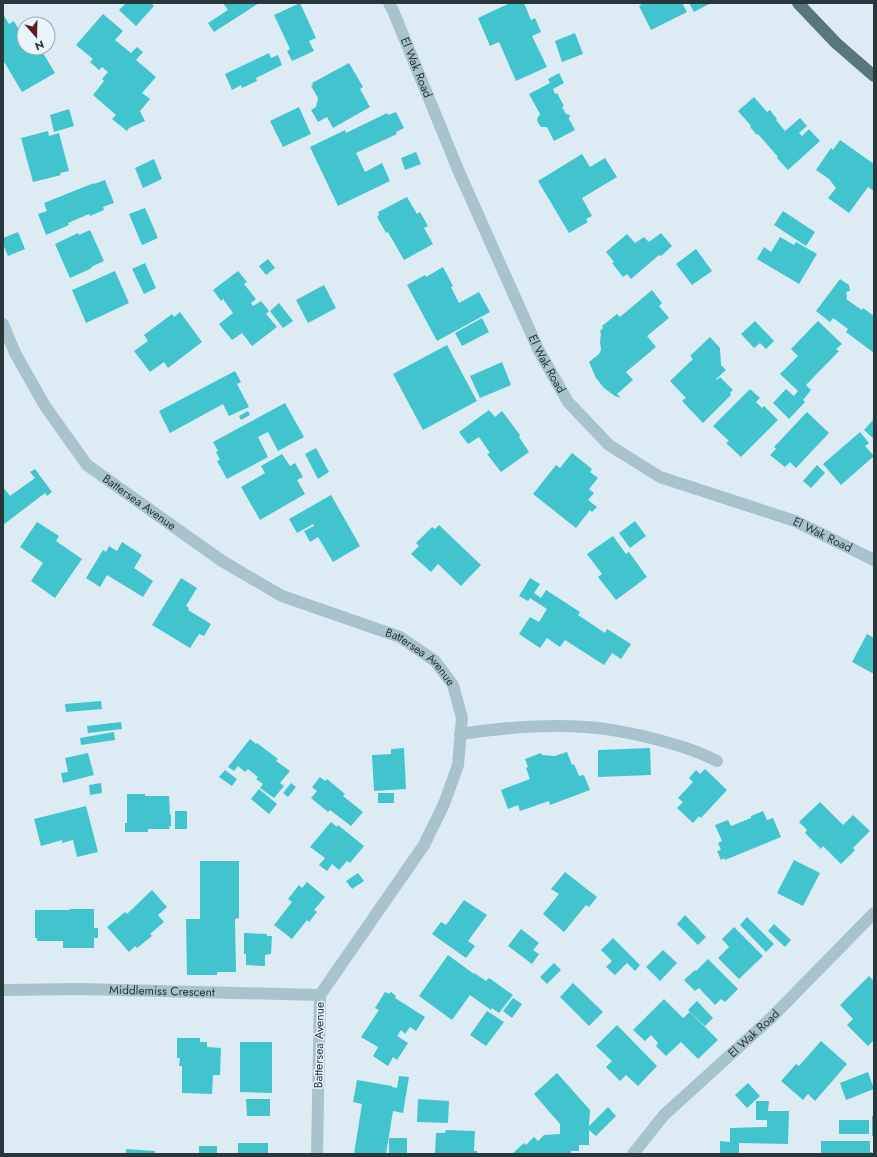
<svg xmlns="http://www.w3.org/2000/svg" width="877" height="1157" font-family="Jost,sans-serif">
  <rect width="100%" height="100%" fill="#ddecf4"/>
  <g fill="#41c4cd">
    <polygon points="126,3 151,3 154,6 136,26 119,10"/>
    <polygon points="223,3 259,3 214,32 208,23 228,10"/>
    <polygon points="300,3 316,38 309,41 314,51 292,61 287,51 290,49 274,15"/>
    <polygon points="510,3 524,3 531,20 535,18 541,32 532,36 547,67 516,81 499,42 490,46 478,18"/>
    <polygon points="640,3 682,3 687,12 651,30 639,6 641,5"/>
    <polygon points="689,3 711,3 694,12"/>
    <polygon points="3,14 9,24 14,21 24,39 24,48 29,48 32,52 40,48 55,73 22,92 3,60"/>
    <polygon points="103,14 123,31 115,40 131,53 137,47 143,52 136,60 156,77 142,93 150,99 140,111 145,121 129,128 127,131 112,119 116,115 93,95 104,81 102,79 108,72 102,67 99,70 90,62 93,59 76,45"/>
    <polygon points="575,33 583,54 562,62 555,41"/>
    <polygon points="269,53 271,58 278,55 282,65 256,78 257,81 242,88 241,85 232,90 225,74"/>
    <polygon points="349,63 363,87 360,89 370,107 333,128 327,117 318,122 311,110 316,107 318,98 311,86 313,85 312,83"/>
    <polygon points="559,73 564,83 553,89 555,94 557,93 564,106 562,107 566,114 570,115 569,119 575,130 554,141 547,127 541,127 538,123 537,119 540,114 529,94 550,83 548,79"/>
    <polygon points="754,97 767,112 770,110 777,119 776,120 785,131 800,118 807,126 799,133 802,136 809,129 820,141 788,170 777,158 778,157 758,134 757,135 750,127 751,126 738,111"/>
    <polygon points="299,107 311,134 283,147 270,121"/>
    <polygon points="69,109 74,126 54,132 50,115"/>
    <polygon points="396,112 404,128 396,132 397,134 356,153 365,172 382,163 390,181 338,206 310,147 345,130 346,133 387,113 388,115"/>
    <polygon points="48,131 49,136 59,133 69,171 60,173 61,175 33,182 21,138"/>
    <polygon points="840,140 874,164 874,191 868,187 849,213 828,198 836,188 829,179 816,170 831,148 833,150"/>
    <polygon points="416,152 421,164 405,170 401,158"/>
    <polygon points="582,154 590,167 605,158 617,177 582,198 592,216 586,219 588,222 569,233 538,181"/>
    <polygon points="154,159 162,179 143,188 135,168"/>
    <polygon points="105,180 114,203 103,207 104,210 90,216 89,214 68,223 69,225 46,235 38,214 47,211 44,203 94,183 94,184"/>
    <polygon points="407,197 417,214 420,212 428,226 424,228 433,244 404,260 388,232 386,233 377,217 379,215 378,212"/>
    <polygon points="145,208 158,238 142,245 129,214"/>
    <polygon points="783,211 815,232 806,246 774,225"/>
    <polygon points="90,230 104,261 91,267 92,268 70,278 55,244 78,233 79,235"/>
    <polygon points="18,232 25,249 8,256 3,244 3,238"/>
    <polygon points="661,233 672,246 661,256 659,255 631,279 627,274 623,277 612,263 614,262 606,252 627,234 635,243 644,237 649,242"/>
    <polygon points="780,237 794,245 796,242 817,254 799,284 757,259 764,247 771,252"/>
    <polygon points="696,249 712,271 692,285 676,264"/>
    <polygon points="268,259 275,268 266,275 259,266"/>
    <polygon points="145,263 156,288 144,294 132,269"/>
    <polygon points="443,267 453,286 451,287 459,303 479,292 490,312 437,341 407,285 425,275 426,277"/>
    <polygon points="115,271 129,303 86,323 72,290"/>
    <polygon points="238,271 247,282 244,284 256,299 251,303 253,306 261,301 269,311 266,314 277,327 252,346 242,333 232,340 219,324 233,313 223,299 221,301 213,290"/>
    <polygon points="840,279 849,285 850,291 846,292 847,297 846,299 862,310 863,308 874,316 874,353 846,332 848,329 833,318 830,322 816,311"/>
    <polygon points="324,285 336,308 308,323 296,300"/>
    <polygon points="652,290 662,303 659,306 669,318 647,336 656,347 626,372 633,380 617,394 621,398 615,396 604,388 596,378 589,362 599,354 601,350 600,342 601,334 600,331 603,328 602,326 617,314 620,317"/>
    <polygon points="279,303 293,321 283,328 270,311"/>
    <polygon points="180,312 202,342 168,368 164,362 150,372 134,351 148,341 144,335 172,314 174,317"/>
    <polygon points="482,318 489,332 462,346 455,333"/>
    <polygon points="755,321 774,341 766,349 760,343 754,348 741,334"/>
    <polygon points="818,321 842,344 836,349 839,351 806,385 811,390 803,400 805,402 789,419 773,403 786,389 794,396 798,391 780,374 798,356 791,349"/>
    <polygon points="710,337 720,348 721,365 726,370 716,379 717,380 720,377 733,390 730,393 731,395 703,423 682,401 686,398 670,381 693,359 690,356"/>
    <polygon points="447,345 477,401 423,430 393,374"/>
    <polygon points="502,362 511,385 480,398 470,376"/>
    <polygon points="235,371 241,382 237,384 249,407 229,416 223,404 170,433 159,411"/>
    <polygon points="750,389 760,398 756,402 762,408 764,406 778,420 741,457 726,443 729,441 713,426"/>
    <polygon points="285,403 304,437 278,451 268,432 258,437 268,457 227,479 217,461 220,460 216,452 218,451 213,442"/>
    <polygon points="489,410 495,417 502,411 520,435 519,437 529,452 501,472 487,454 490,453 479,437 468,444 459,432"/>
    <polygon points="248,411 250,415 241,420 239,416"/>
    <polygon points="807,412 829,433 796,468 790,462 785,467 770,455 776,449 774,447"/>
    <polygon points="874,419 874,439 864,430"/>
    <polygon points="860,432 869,443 865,446 874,456 841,485 823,464"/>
    <polygon points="316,448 329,472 318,479 305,454"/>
    <polygon points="572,453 592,469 590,472 598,478 589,489 594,493 588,500 597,507 592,512 590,510 576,528 533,494 556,465 560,468"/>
    <polygon points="282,454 290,466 295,463 303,477 297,480 305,494 260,520 241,487 265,473 261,466"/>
    <polygon points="817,465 825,473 811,488 803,481"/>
    <polygon points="35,469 52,492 47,496 45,493 3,525 3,487 10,496 35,478 30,472"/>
    <polygon points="331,495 360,546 333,562 318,537 310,542 304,531 314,526 313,524 297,533 289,519"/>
    <polygon points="635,521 646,536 630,548 619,533"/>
    <polygon points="37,522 59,536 56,541 82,559 55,598 31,581 43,563 20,547"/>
    <polygon points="439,525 481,565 461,586 438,564 431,572 411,554 419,546 416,543 432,527 435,529"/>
    <polygon points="613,536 626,554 629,552 647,577 616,600 598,577 602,574 587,554"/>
    <polygon points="122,542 142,555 134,568 153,581 143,597 107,575 100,587 86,578 103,550 106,552 109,546 117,551"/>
    <polygon points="181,578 197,588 186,606 189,608 188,610 211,624 204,636 199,634 190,648 152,625"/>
    <polygon points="530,578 540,584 534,593 541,598 546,590 580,612 578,615 605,633 607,629 631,644 621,659 612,653 604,665 565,640 560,647 547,638 540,648 519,634 530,617 539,622 547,609 530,598 528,601 519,596"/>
    <polygon points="867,634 874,638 874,674 852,662"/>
    <polygon points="101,701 102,709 66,712 65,704"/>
    <polygon points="121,722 122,729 88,733 87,726"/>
    <polygon points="114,732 115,740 81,745 80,738"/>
    <polygon points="250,739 256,744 257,743 278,759 276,761 290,771 280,783 284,786 274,798 260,788 263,784 256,779 258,777 248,769 245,772 238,766 234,771 228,767"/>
    <polygon points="404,748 406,789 374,791 372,755 391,754 391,749"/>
    <polygon points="650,748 651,775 598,777 598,750"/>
    <polygon points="567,752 572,765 574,764 579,776 584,775 590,790 550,805 549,801 520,811 518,805 508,809 501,790 530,779 526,768 528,767 525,759 541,753 542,755 555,756"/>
    <polygon points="88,753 94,775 63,783 61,773 68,772 65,758"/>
    <polygon points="705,769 727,790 701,818 699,816 693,823 677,808 683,802 678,798 693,782 689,778 696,770 700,774"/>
    <polygon points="225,770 237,779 232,786 219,777"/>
    <polygon points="320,777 325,781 327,779 345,794 343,796 363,812 351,826 330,810 328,812 311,798 317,791 312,787"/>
    <polygon points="101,783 102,793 90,795 89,785"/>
    <polygon points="291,783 296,787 288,797 283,793"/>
    <polygon points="259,789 277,804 269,814 251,799"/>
    <rect x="378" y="793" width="16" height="10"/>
    <polygon points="127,794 145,794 145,796 169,796 170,815 171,814 171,826 169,826 170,829 148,829 148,832 125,832 125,823 127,823"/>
    <polygon points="820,802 843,825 853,815 870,831 853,848 855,850 841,864 823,846 821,849 805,833 807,830 799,822"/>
    <polygon points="86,806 98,852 77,857 73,840 62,843 62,840 41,846 34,819"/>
    <rect x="175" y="811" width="12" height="18"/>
    <polygon points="763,811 767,820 773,818 781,837 725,860 724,858 721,860 717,851 721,850 718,843 722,841 715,825 728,820 731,826 751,818 751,816"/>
    <polygon points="331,822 337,827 338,825 364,846 350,863 347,861 339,870 332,864 327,871 319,865 325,858 310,847"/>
    <polygon points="794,860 820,873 803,906 777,893"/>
    <polygon points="200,861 239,861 239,918 235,919 236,972 217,972 217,975 187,975 186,919 200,919"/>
    <polygon points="565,872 597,897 589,907 586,905 564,932 543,914 559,894 551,889"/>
    <polygon points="358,873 364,881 352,889 346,881"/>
    <polygon points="307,882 325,897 314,910 317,912 309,922 307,920 292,939 274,925 292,902 288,899 299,885 302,888"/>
    <polygon points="152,890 167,907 158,915 164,922 150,934 152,936 137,948 135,946 129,952 107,927 125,912 127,914"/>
    <polygon points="464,900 487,915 468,941 475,946 466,958 432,934 441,922 446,925"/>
    <polygon points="70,909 94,909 94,928 98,928 98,938 94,938 94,948 63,948 63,941 37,941 37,938 35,938 35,910 70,910"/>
    <polygon points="685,915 706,937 698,945 677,924"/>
    <polygon points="747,917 774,944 766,952 740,925"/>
    <polygon points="774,924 791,940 785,947 768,931"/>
    <polygon points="734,927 763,956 739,979 718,958 729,947 722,939"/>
    <polygon points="521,929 539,943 533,950 539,954 532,964 508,946"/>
    <polygon points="244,933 267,934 267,936 272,936 271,954 265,955 265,966 246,965 246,954 244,954"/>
    <polygon points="613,938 640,965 635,971 627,963 615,975 606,967 612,961 601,950"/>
    <polygon points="663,950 677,963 660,981 646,967"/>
    <polygon points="448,955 474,974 474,973 486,981 489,978 513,995 499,1013 492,1008 491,1010 470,995 452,1020 419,996"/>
    <polygon points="708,959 738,989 725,1002 721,999 715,1005 699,988 695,991 684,980 695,970 696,971"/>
    <polygon points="554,963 561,970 547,984 540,977"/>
    <polygon points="869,976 874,981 874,1040 868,1046 847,1025 853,1019 840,1005"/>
    <polygon points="573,983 603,1012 589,1026 560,997"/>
    <polygon points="385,992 389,994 391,992 396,996 395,998 425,1017 416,1031 410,1027 405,1034 401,1030 397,1036 408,1043 397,1060 393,1057 388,1066 373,1056 378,1047 361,1037 379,1010 375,1008"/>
    <polygon points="513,998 522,1004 512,1018 503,1011"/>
    <polygon points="664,999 683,1018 690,1012 718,1040 698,1059 681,1042 666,1056 656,1046 658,1043 651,1035 645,1041 633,1030"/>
    <polygon points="697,1001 713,1018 705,1026 688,1010"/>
    <polygon points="487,1011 504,1022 486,1046 470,1035"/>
    <polygon points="617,1025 657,1066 638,1086 626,1075 620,1081 606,1067 612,1061 596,1046"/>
    <polygon points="177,1038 200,1038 200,1042 207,1042 207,1047 221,1048 220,1075 213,1075 212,1094 182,1093 182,1066 179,1066 180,1058 177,1058"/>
    <polygon points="821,1041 847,1064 815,1101 808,1094 803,1100 781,1081 796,1064 799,1066"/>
    <polygon points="240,1042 272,1042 272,1093 240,1092"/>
    <polygon points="868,1072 874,1089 846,1100 840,1083"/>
    <polygon points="557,1073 590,1110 589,1126 608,1107 616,1116 596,1136 589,1130 589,1145 579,1145 579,1151 571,1151 571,1154 512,1154 524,1143 526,1145 534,1137 538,1141 544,1135 560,1134 560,1124 534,1094"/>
    <polygon points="399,1076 409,1077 403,1113 393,1111 386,1154 354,1154 362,1104 353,1102 357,1080 392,1086 392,1087 397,1088"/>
    <polygon points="748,1083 760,1096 747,1108 735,1095"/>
    <polygon points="246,1099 270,1099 270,1116 247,1116"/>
    <polygon points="418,1099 449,1101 448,1123 417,1122"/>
    <polygon points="756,1101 769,1101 768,1111 789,1111 788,1144 739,1143 739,1154 720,1154 720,1141 730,1142 730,1128 767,1127 767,1120 756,1120"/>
    <rect x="872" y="1116" width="2" height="20"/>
    <rect x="839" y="1120" width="30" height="14"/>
    <polygon points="446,1130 475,1131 474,1151 477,1151 477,1154 435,1154 436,1133 445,1133"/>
    <rect x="389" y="1138" width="18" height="16"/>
    <polygon points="821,1141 870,1141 870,1152 872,1152 872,1154 821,1154"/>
    <rect x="238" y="1143" width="30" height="11"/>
    <rect x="199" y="1146" width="18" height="8"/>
    <polygon points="126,1149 155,1151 155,1154 126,1154"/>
  </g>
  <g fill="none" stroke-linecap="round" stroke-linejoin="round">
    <g stroke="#a8c3cd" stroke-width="12">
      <path id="s1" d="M389,3l5,10 65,159 80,179 29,51 41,43 51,32 135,44 79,39"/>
      <path id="s2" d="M3,324l12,29 30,53 42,59 135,96 60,35 118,41 35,24 18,24 9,33 -4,47 -14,39 -20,41 -104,150 -3,159"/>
      <path d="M460,734c41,-6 84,-10 125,-7 22,1 45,6 66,11 23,6 45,12 66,23"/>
      <path id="s3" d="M3,990l78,-1 239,6"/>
      <path id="s4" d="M633,1154l31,-39 108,-98 102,-104"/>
    </g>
    <polyline stroke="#59767c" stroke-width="12" points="798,3 836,43 874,76"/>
  </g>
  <g text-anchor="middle" stroke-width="3" stroke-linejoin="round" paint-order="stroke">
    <g font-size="12" fill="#283739" stroke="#eaf5fb">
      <text dy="4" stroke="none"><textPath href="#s1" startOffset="70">El Wak Road</textPath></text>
      <text dy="4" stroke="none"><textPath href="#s1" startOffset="394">El Wak Road</textPath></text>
      <text dy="4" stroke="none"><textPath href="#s2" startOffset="229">Battersea Avenue</textPath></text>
      <text dy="4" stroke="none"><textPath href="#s1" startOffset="730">El Wak Road</textPath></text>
      <text dy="4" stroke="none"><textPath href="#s2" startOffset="553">Battersea Avenue</textPath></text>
      <text dy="4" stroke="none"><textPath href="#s3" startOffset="159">Middlemiss Crescent</textPath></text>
      <text dy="4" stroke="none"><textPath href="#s4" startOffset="171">El Wak Road</textPath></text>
      <text transform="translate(319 1045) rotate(-89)" y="4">Battersea Avenue</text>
    </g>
  </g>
  <rect width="877" height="1157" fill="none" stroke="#283739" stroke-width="8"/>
  <g transform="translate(36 36) rotate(160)"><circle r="19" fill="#eaf5fb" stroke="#9ca9ad"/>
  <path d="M0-3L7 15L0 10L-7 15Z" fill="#5e1b22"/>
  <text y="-6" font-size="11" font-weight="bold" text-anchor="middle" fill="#283739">N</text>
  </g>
</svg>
